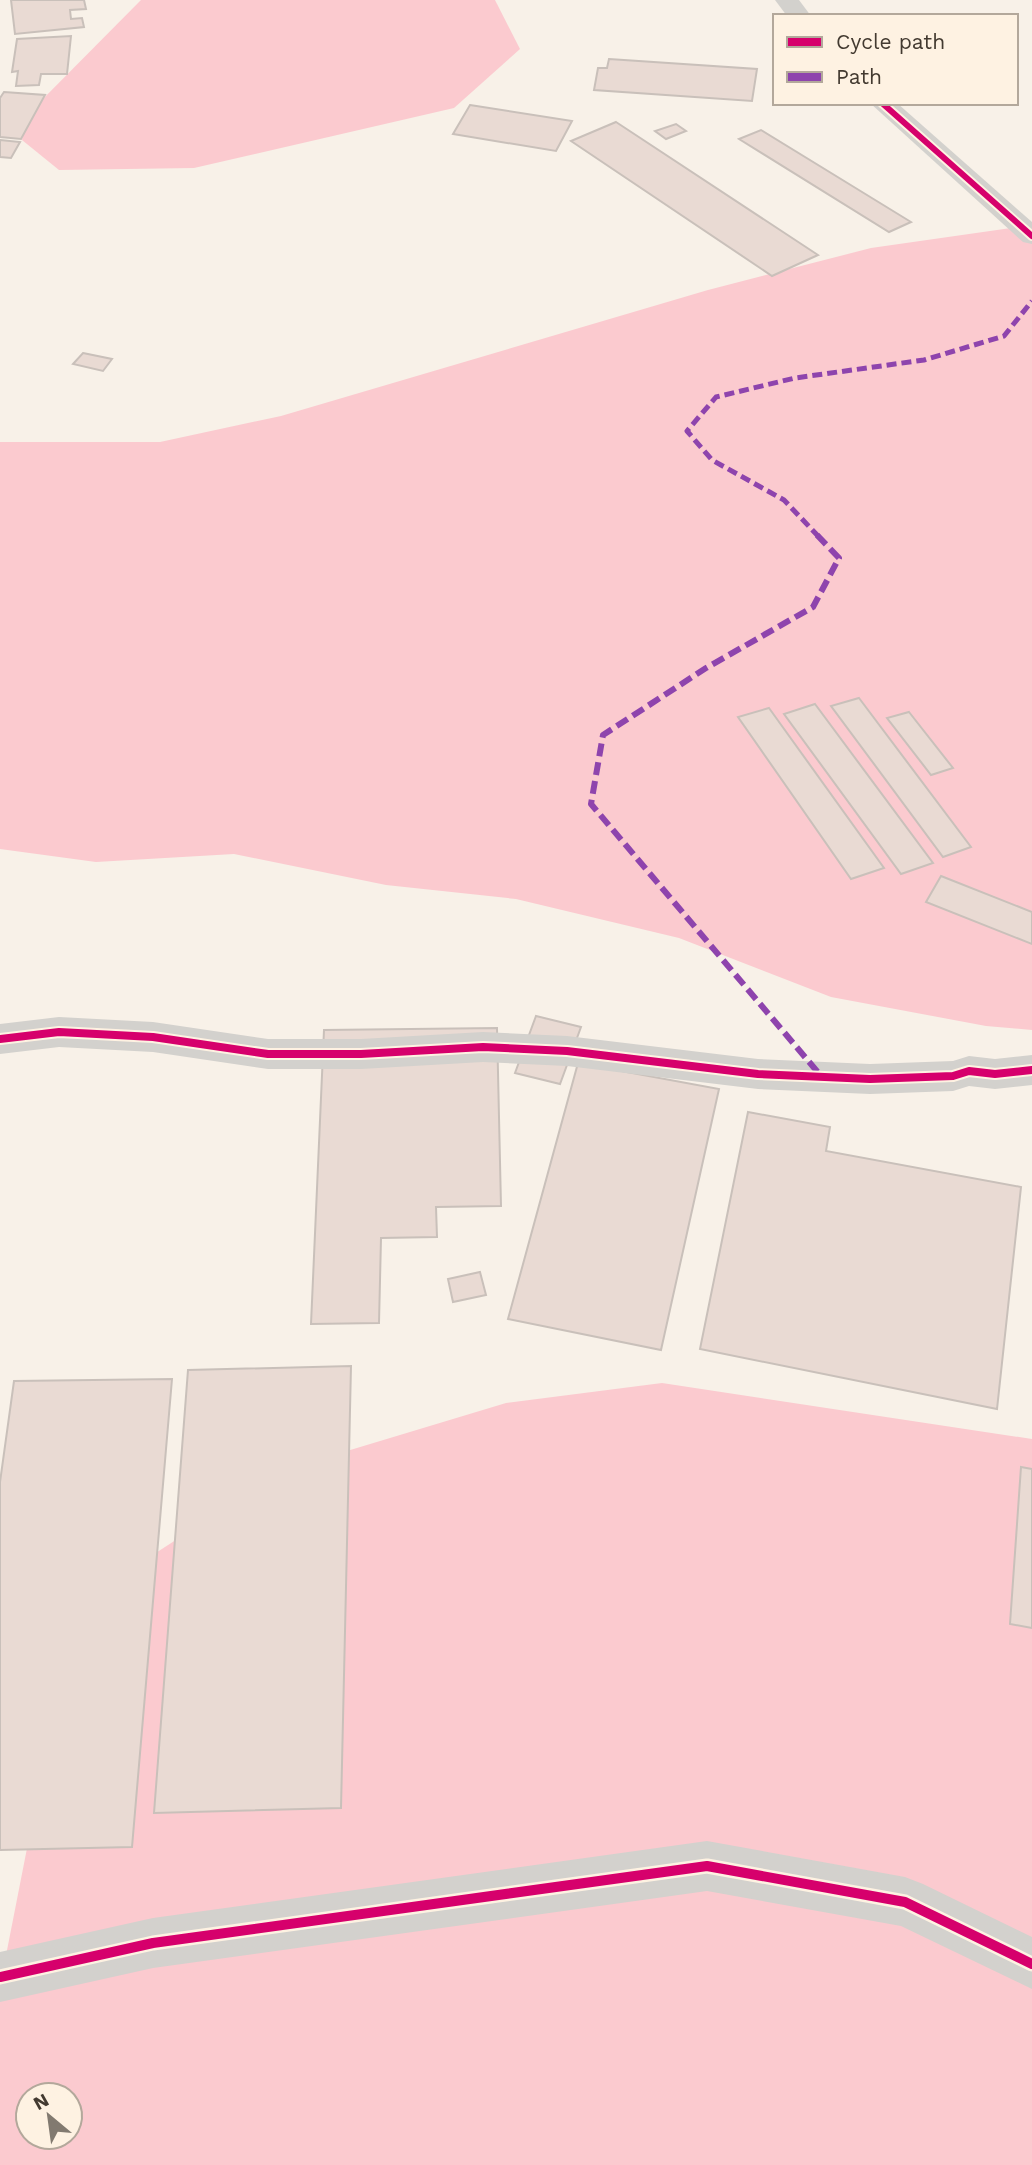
<svg xmlns="http://www.w3.org/2000/svg" width="1032" height="2165" font-family="'Work Sans',sans-serif">
  <rect width="100%" height="100%" fill="#f8f1e8"/>
  <g fill="#fbcacf" fill-rule="evenodd">
    <polygon points="141,0 495,0 520,49 454,108 194,168 59,170 22,140 27,115"/>
    <polygon points="1032,225 1032,1030 986,1026 831,997 679,938 516,899 386,885 234,854 96,862 0,849 0,442 160,442 281,416 708,290 871,248"/>
    <path d="M662,1383l370,56v726h-1032v-179l60,-306 71,-111 153,-99 222,-67zM28,2095h42v42h-42z"/>
  </g>
  <g fill="#e9dad3" stroke="#c9c0ba" stroke-width="2">
    <polygon points="11,0 84,0 86,9 70,10 71,19 82,18 84,27 15,34"/>
    <polygon points="71,36 67,74 41,74 39,85 16,86 18,71 12,72 17,39"/>
    <polygon points="609,59 757,69 752,101 594,90 598,68 607,68"/>
    <polygon points="4,92 45,95 21,139 0,137 0,98"/>
    <polygon points="470,105 572,121 556,151 453,134"/>
    <polygon points="616,122 818,255 772,276 571,141"/>
    <polygon points="676,124 686,131 666,139 655,131"/>
    <polygon points="761,130 911,222 889,232 739,139"/>
    <polygon points="0,140 20,142 11,158 0,157"/>
    <polygon points="83,353 112,359 103,371 73,364"/>
    <polygon points="859,698 971,847 943,857 831,706"/>
    <polygon points="815,704 933,863 901,874 784,714"/>
    <polygon points="769,708 884,868 851,879 738,717"/>
    <polygon points="909,712 953,768 931,775 887,718"/>
    <polygon points="941,876 1032,912 1032,944 926,902"/>
    <polygon points="536,1016 581,1027 560,1084 515,1073"/>
    <polygon points="497,1028 501,1206 436,1207 437,1237 381,1238 379,1323 311,1324 324,1030"/>
    <polygon points="578,1063 719,1089 661,1350 508,1319"/>
    <polygon points="748,1112 830,1127 826,1151 1021,1187 997,1409 700,1349"/>
    <polygon points="480,1272 486,1295 453,1302 448,1279"/>
    <polygon points="351,1366 341,1808 154,1813 188,1370"/>
    <polygon points="172,1379 132,1847 0,1850 0,1482 14,1381"/>
    <polygon points="1021,1467 1032,1469 1032,1628 1010,1624"/>
  </g>
  <g fill="none" stroke-linecap="round" stroke-linejoin="round">
    <g fill="#d3d1cd" fill-rule="evenodd">
      <polygon points="775,0 799,0 811,16 787,16"/>
      <polygon points="870,103 897,103 1032,222 1032,244 1023,242"/>
      <polygon points="59,1017 153,1022 268,1039 361,1039 483,1032 567,1036 758,1059 870,1064 953,1061 969,1056 995,1059 1032,1055 1032,1085 995,1089 969,1086 953,1091 870,1094 758,1089 567,1066 483,1062 361,1069 268,1069 153,1052 59,1047 0,1054 0,1024"/>
      <polygon points="707,1841 905,1877 923,1884 1032,1937 1032,1989 901,1926 707,1891 153,1968 0,2002 0,1952 153,1918"/>
    </g>
    <polyline stroke="#8e44ad" stroke-width="5" stroke-dasharray="10 5" stroke-linecap="butt" points="819,537 784,500 712,460 687,431 716,397 795,378 924,360 1004,336 1032,301"/>
    <polyline stroke="#8e44ad" stroke-width="6" stroke-dasharray="13 6" stroke-linecap="butt" points="817,535 839,558 813,607 706,668 603,735 591,804 821,1076"/>
    <defs>
      <polyline id="cycleway-far2" points="882,103 1032,236"/>
      <polyline id="cycleway-far1" points="0,1039 59,1032 153,1037 268,1054 361,1054 483,1047 567,1051 758,1074 870,1079 953,1076 969,1071 995,1074 1032,1070"/>
      <polyline id="cycleway" points="0,1977 153,1943 707,1866 905,1902 1032,1964"/>
    </defs>
    <use href="#cycleway-far2" stroke="#fef2e2" stroke-width="10"/>
    <use href="#cycleway-far1" stroke="#fef2e2" stroke-width="12"/>
    <use href="#cycleway" stroke="#fef2e2" stroke-width="15"/>
    <use href="#cycleway-far2" stroke="#d6006c" stroke-width="6"/>
    <use href="#cycleway-far1" stroke="#d6006c" stroke-width="8"/>
    <use href="#cycleway" stroke="#d6006c" stroke-width="10"/>
  </g>
  <rect x="773" y="14" width="245" height="91" fill="#fef2e2" stroke="#b3a89b" stroke-width="2"/>
  <rect x="787" y="37" width="35" height="10" fill="#d6006c" stroke="#b3a89b" stroke-width="2"/>
  <text x="836" y="49" font-size="21" fill="#433a30">Cycle path</text>
  <rect x="787" y="72" width="35" height="10" fill="#8e44ad" stroke="#b3a89b" stroke-width="2"/>
  <text x="836" y="84" font-size="21" fill="#433a30">Path</text>
  <g transform="translate(49 2116) rotate(331)"><circle r="33" fill="#fef2e2" stroke="#b3a89b" stroke-width="2"/>
  <path d="M0-5L12 26L0 18L-12 26Z" fill="#827a70"/>
  <text y="-10" font-size="19" font-weight="bold" text-anchor="middle" fill="#433a30">N</text>
  </g>
</svg>
